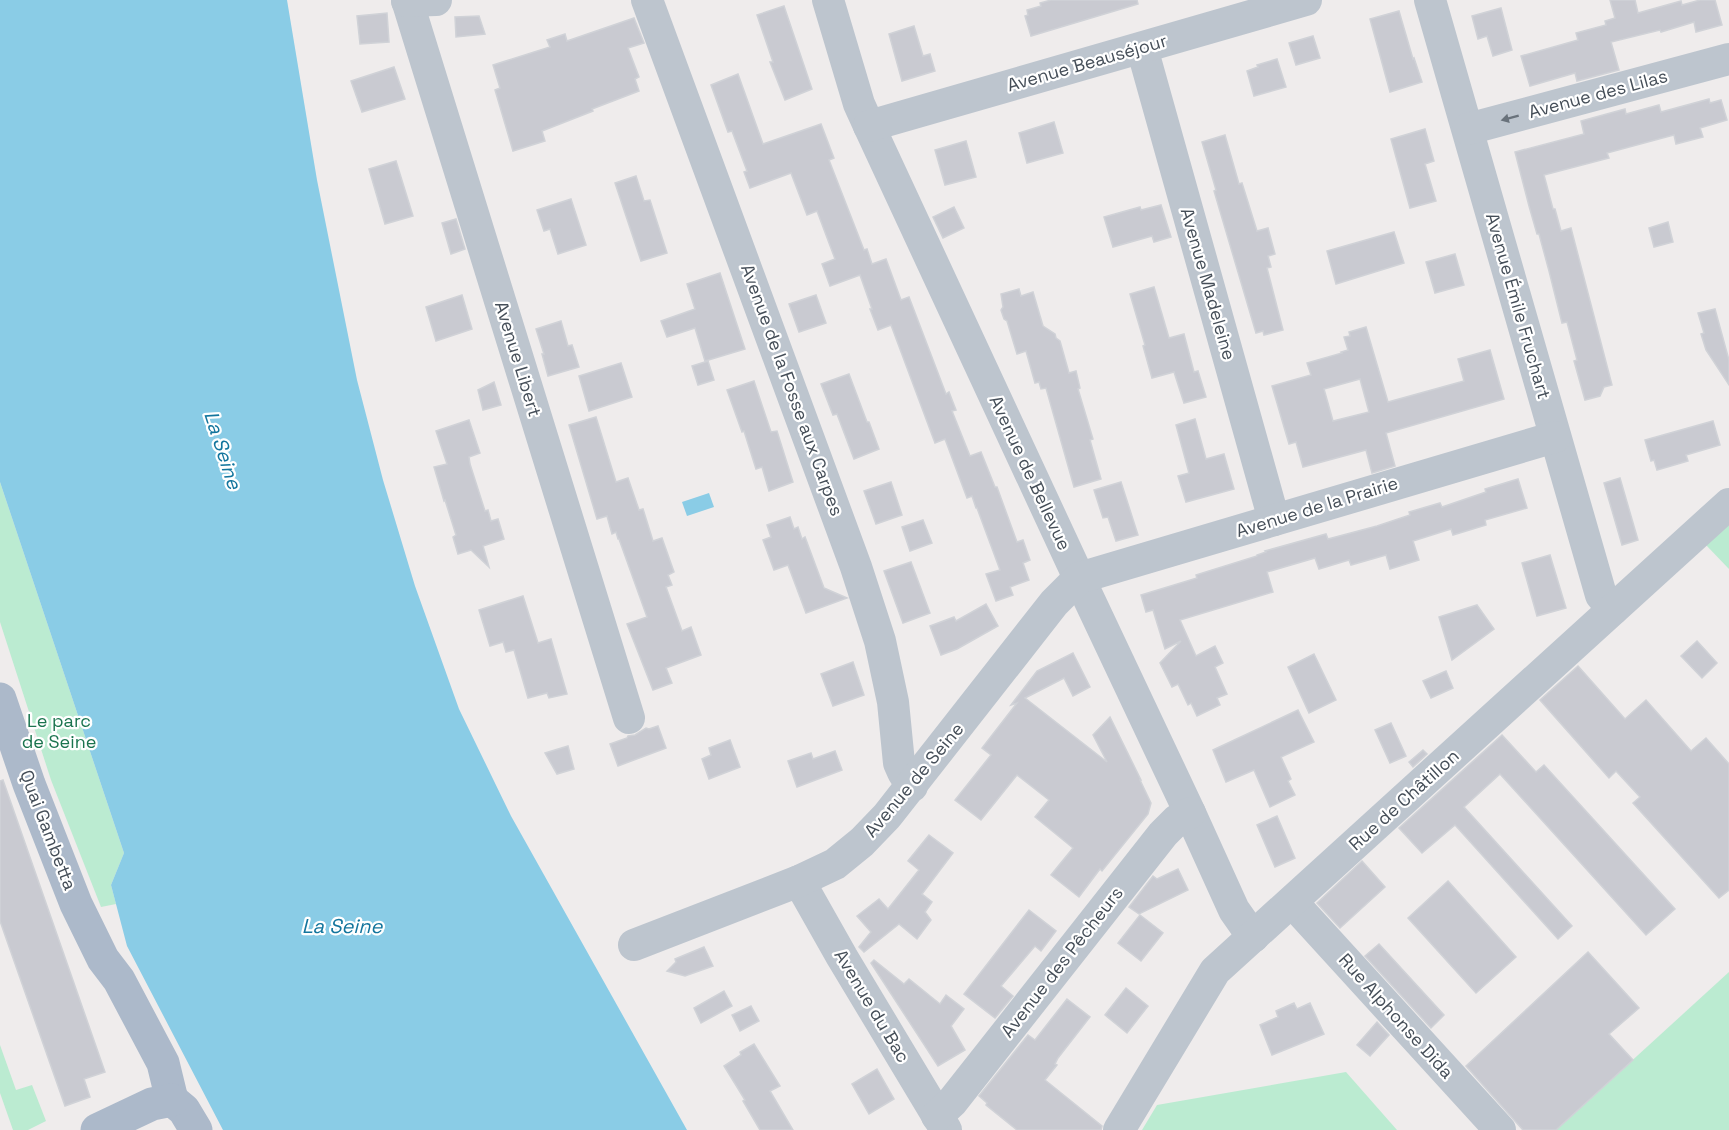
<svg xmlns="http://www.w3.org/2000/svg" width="1729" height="1130" font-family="'Space Grotesk',sans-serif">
  <rect width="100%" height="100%" fill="#efecec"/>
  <g fill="#bbebd1">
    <polygon points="0,482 124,853 111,885 116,904 101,907 51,780 0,622"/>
    <polygon points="1729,524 1729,569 1706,545"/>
    <polygon points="1729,972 1729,1130 1556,1130"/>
    <polygon points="0,1045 16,1090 32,1085 46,1121 28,1130 13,1130 0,1093"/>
    <polygon points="1346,1072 1397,1130 1142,1130 1157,1105"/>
  </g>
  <g fill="#8acce6">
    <polygon points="0,0 287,0 317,180 357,380 383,480 415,586 459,709 511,816 687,1130 223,1130 127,946 111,885 124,853 0,482"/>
    <polygon points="709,493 714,507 687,516 682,502"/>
  </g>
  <g fill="#c9cad1" stroke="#d0d2d7" stroke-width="1.5" fill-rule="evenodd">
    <polygon points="1051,0 1137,0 1138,4 1031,36 1025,16 1028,15 1027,10 1041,6 1040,3"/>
    <polygon points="1610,0 1635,0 1638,13 1681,1 1682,5 1700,0 1715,0 1722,25 1696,32 1694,22 1661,32 1660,30 1611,42 1619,70 1577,81 1575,73 1530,86 1521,56 1578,40 1576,33 1606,25 1605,21 1615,18"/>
    <polygon points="784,6 812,89 785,100 770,62 773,62 757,15"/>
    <polygon points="1501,8 1512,50 1493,56 1487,36 1478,39 1472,16"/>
    <polygon points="1399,11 1413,59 1414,58 1422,82 1390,92 1370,19"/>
    <polygon points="387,13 389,42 360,44 357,16"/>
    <polygon points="479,16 485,34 456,37 455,17"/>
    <polygon points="634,18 644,43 628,48 639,77 635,79 639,91 592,109 593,111 542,131 545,141 513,151 495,90 500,88 493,65 550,47 547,40 565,34 567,41"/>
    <polygon points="914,26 923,56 930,54 935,71 902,81 889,34"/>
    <polygon points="1313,36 1320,58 1296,65 1289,43"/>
    <polygon points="1277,59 1286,87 1254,96 1247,71 1258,67 1257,65"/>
    <polygon points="394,67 405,99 362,112 351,81"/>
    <polygon points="738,74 763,144 821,124 834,158 829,160 864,250 867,249 872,264 886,259 901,300 909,297 946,394 949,392 956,410 952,411 970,456 981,452 995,487 997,487 1017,542 1023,540 1030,560 1023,563 1029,580 1010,587 1013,595 996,601 986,574 1000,570 977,508 976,508 972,496 967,498 945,439 935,443 891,325 878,330 870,309 872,309 860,275 830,286 822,264 835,259 817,211 807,215 791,173 750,188 744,172 747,171 732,131 728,132 711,85"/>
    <polygon points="1709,99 1710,103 1721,100 1727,120 1700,128 1703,137 1676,144 1674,135 1670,136 1607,153 1609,158 1544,175 1553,209 1555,209 1561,231 1571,228 1612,385 1604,387 1600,396 1585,400 1574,361 1577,360 1567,322 1562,323 1549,271 1539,234 1537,234 1529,206 1515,152 1584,134 1581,121 1625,109 1626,114 1659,105 1661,112"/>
    <polygon points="1054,122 1063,153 1027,163 1019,133"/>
    <polygon points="1425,129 1434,161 1425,164 1436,201 1410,208 1391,139"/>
    <polygon points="1225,135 1239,184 1242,183 1257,231 1268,228 1275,254 1268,256 1271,267 1267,268 1283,330 1264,335 1263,331 1256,333 1214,191 1216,190 1202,142"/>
    <polygon points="966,141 976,177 945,185 935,150"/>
    <polygon points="396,161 413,216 385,224 369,169"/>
    <polygon points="636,176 644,201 650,200 667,253 641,261 615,183"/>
    <polygon points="571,199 586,245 558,254 550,229 544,231 537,210"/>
    <polygon points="1161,205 1171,237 1154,242 1152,236 1113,247 1104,217 1140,207 1141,210"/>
    <polygon points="954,207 964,228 943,238 933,217"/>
    <polygon points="456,219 465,249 451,254 442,223"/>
    <polygon points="1668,222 1673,242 1654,247 1649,228"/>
    <polygon points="1394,232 1404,263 1336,284 1327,251"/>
    <polygon points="1455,254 1464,285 1435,293 1426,262"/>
    <polygon points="720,273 745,349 705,361 695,328 667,337 661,321 695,309 687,284"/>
    <polygon points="1154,287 1169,338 1184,334 1194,372 1198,371 1206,397 1184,403 1174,372 1152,378 1143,346 1145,345 1130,294"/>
    <polygon points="1019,289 1021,296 1033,292 1043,326 1055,334 1056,338 1060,341 1069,373 1076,371 1080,388 1078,389 1093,439 1090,440 1101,479 1074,487 1046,388 1041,389 1039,382 1035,383 1026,351 1017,354 1007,321 1004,319 1001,310 1003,307 1001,294"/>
    <polygon points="462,295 472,329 436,341 426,307"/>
    <polygon points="816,295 826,323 799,332 789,304"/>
    <polygon points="1715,309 1729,360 1729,385 1706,350 1701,334 1704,333 1698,313"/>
    <polygon points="561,321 568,346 572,345 579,367 548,376 542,354 544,354 536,329"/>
    <path d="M1366,327l22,75 76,-21 -6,-22 32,-9 14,49 -118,34 9,33 -23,7 -6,-23 -63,17 -7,-25 -7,2 -17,-58 39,-11 -4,-12 35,-10 -1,-1 7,-2 -4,-13 6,-1 -1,-4zM1360,379l9,33 -36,9 -9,-32z"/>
    <polygon points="708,361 714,380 698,385 692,366"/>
    <polygon points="621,363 632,397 589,411 579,376"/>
    <polygon points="849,374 867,422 869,422 879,449 854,459 837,414 833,415 821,384"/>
    <polygon points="754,381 771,432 777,431 793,482 769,491 762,467 756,469 744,431 742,432 727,390"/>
    <polygon points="494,382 501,405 483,410 478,390"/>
    <polygon points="596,417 616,482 628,478 639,510 643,509 653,541 662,538 674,572 668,575 672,585 666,587 682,631 691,627 701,655 666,668 672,683 653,690 627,624 647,617 619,539 618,539 616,532 612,534 607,516 597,519 569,425"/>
    <polygon points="1195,419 1206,459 1224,454 1234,489 1186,502 1178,476 1189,473 1176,425"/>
    <polygon points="469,420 480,453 469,457 470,464 485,511 488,510 491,521 498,519 504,539 483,546 489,567 471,550 458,554 453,537 456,535 445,500 444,501 434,467 447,464 436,431"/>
    <polygon points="1713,421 1720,445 1686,455 1688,461 1657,470 1654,460 1651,461 1645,440"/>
    <polygon points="1620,478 1638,540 1622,545 1604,483"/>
    <polygon points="1518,479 1527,508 1485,520 1486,525 1453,535 1451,529 1413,541 1419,560 1390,569 1386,555 1351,565 1349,560 1319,569 1315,558 1267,572 1273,592 1180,620 1196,656 1215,646 1223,663 1215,667 1227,694 1217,698 1220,705 1197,716 1191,703 1188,705 1178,684 1172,687 1160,663 1181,641 1165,649 1153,610 1146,612 1141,595 1197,578 1196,575 1257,556 1257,555 1266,552 1265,551 1326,534 1328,539 1377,526 1410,515 1409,512 1440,503 1442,507 1486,492 1485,489"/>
    <polygon points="891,482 902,515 876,524 864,491"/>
    <polygon points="1121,482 1138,535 1116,541 1108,517 1103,518 1094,490"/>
    <polygon points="790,517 794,529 798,527 802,539 805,537 824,588 847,598 806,613 788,565 774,570 763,540 771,537 767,525"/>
    <polygon points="923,520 932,543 910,551 902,527"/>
    <polygon points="1550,555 1566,608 1537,616 1522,563"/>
    <polygon points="911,562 930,613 903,623 884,571"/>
    <polygon points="523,596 538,643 551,639 567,694 549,698 547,693 528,698 514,650 506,652 503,642 490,646 479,610"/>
    <polygon points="986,604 998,626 957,649 941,655 930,626 954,617 956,621"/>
    <polygon points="1477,605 1494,629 1452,660 1439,617"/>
    <polygon points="1697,641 1717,663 1702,678 1681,656"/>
    <polygon points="1073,653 1090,687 1073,696 1064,678 1025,698 1107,762 1093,735 1110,717 1141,780 1140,780 1151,803 1148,814 1102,871 1100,869 1079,897 1051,875 1073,848 1035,817 1049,800 1017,775 981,820 955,800 991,755 982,748 1017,703 1011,705 1037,671"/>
    <polygon points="1314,654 1336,700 1309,713 1288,667"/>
    <polygon points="853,662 864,695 833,706 821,674"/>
    <polygon points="1578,666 1625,719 1646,700 1691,751 1706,738 1729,764 1729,890 1719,898 1633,803 1640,797 1616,771 1609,778 1540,700"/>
    <polygon points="1446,671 1453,688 1431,698 1423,681"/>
    <polygon points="1298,710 1314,742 1281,757 1291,779 1288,781 1295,795 1270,807 1254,770 1226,782 1213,750"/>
    <polygon points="1391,723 1406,756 1390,763 1375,730"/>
    <polygon points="658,726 666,748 618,766 610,744 627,738 628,736 635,735 646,728 649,729"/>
    <polygon points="1502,735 1536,772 1544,765 1675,909 1646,935 1500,774 1464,807 1572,926 1558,939 1455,825 1422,853 1399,828"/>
    <polygon points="730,740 740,767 709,779 702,759 711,755 709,748"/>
    <polygon points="568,746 574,769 557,774 545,753"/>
    <polygon points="1423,750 1427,754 1413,767 1409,762"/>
    <polygon points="835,751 842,770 797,787 788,761 811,753 813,759"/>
    <polygon points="3,780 105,1072 84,1079 90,1097 65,1106 0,921 0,781"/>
    <polygon points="1277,816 1295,858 1275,867 1257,825"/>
    <polygon points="929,835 953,853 922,894 932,902 925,912 931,920 917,939 899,924 864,952 859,947 871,932 857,916 879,899 888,909 919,870 908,861"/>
    <polygon points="1362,861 1385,887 1340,928 1317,903"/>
    <polygon points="1178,869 1188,890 1139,914 1129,907 1153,876 1157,879"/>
    <polygon points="1448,881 1516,957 1476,993 1408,918"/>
    <polygon points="1029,910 1056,931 1041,951 1035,946 1001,986 1013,996 995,1018 964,994"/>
    <polygon points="1140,915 1163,933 1141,961 1118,943"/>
    <polygon points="1379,944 1444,1015 1431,1028 1365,956"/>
    <polygon points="704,947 713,966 685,976 667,971 676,962 675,959"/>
    <polygon points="1588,952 1639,1008 1609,1034 1633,1060 1556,1130 1523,1130 1466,1066"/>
    <polygon points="874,960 904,984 909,979 940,1004 946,995 964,1009 951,1026 965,1050 938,1066 871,963"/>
    <polygon points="1126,988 1148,1006 1127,1033 1105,1015"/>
    <polygon points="724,991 732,1006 701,1023 694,1008"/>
    <polygon points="1067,999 1090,1017 1058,1058 1055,1064 1057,1065 1045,1080 1102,1126 1101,1130 1017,1130 986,1105 987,1103 979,1096 1028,1035 1035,1040"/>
    <polygon points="1294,1003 1297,1009 1310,1003 1324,1034 1272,1055 1260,1025 1278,1017 1276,1011"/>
    <polygon points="751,1006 759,1021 740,1031 732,1015"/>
    <polygon points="1377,1022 1389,1035 1370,1056 1357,1045"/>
    <polygon points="754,1044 780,1086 770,1091 793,1130 760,1130 743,1101 745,1100 724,1066 741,1055 740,1052"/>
    <polygon points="877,1069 894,1099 869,1114 852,1084"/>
  </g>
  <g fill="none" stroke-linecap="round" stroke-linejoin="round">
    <g stroke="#bdc5ce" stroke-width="32">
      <polyline points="407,0 629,718"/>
      <polyline points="647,0 856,567 880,641 893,702 899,763 903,772 912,786"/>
      <polyline points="828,0 859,104 869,126 1079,578 1190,813 1234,910 1253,937"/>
      <polyline points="1430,0 1601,595 1613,609"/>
      <polyline points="407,1 436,0"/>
      <polyline points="1142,48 1274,520"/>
      <polyline points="869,126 1306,0"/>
      <polyline points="1468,129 1729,59"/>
      <polyline points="799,881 842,957 946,1130"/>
      <polyline points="1292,902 1500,1130"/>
      <polyline points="634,945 799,881 835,864 862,842 887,816 1054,603 1079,578 1555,437"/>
      <polyline points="937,1116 952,1102 1163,834 1177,820 1190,813"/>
      <polyline points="1119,1130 1215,971 1729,504"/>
    </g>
    <g stroke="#acb9ca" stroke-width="33">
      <polyline points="0,699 29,784 76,904 103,959 119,980 163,1063 172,1100"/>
      <polyline points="172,1100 184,1110 196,1130"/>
      <polyline points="97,1130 152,1104 172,1100"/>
    </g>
  </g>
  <defs><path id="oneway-solid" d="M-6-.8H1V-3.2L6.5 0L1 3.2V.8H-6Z" transform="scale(1.5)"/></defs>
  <use fill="#69727b" href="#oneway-solid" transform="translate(1510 118) rotate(165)"/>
  <g text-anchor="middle" stroke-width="4.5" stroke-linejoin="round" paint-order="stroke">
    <g font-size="18" fill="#454e58" stroke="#fff">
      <text transform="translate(1087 63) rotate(-16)" y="6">Avenue Beauséjour</text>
      <text transform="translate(1598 94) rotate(-15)" y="6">Avenue des Lilas</text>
      <text transform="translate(1208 284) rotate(74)" y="6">Avenue Madeleine</text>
      <text transform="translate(1518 306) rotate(74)" y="6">Avenue Émile Fruchart</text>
      <text transform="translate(518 359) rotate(73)" y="6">Avenue Libert</text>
      <text transform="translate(792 390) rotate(70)" y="6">Avenue de la Fosse aux Carpes</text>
      <text transform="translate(1030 473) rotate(65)" y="6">Avenue de Bellevue</text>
      <text transform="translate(1317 507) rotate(-17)" y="6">Avenue de la Prairie</text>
      <text transform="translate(914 780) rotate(-50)" y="6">Avenue de Seine</text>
      <text transform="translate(1404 800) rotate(-42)" y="6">Rue de Châtillon</text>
      <text transform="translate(48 830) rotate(69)" y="6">Quai Gambetta</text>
      <text transform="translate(1062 962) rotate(-52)" y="6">Avenue des Pêcheurs</text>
      <text transform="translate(872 1006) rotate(59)" y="6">Avenue du Bac</text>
      <text transform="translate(1396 1016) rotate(48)" y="6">Rue Alphonse Dida</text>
    </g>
    <g font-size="18" fill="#1b744f" stroke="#fff">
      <text x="59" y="727">Le parc<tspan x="59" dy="21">de Seine</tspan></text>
    </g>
    <g font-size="20" font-style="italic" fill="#13759d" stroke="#fff">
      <text transform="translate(223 450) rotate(72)" y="7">La Seine</text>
      <text x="342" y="933">La Seine</text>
    </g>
  </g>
</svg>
